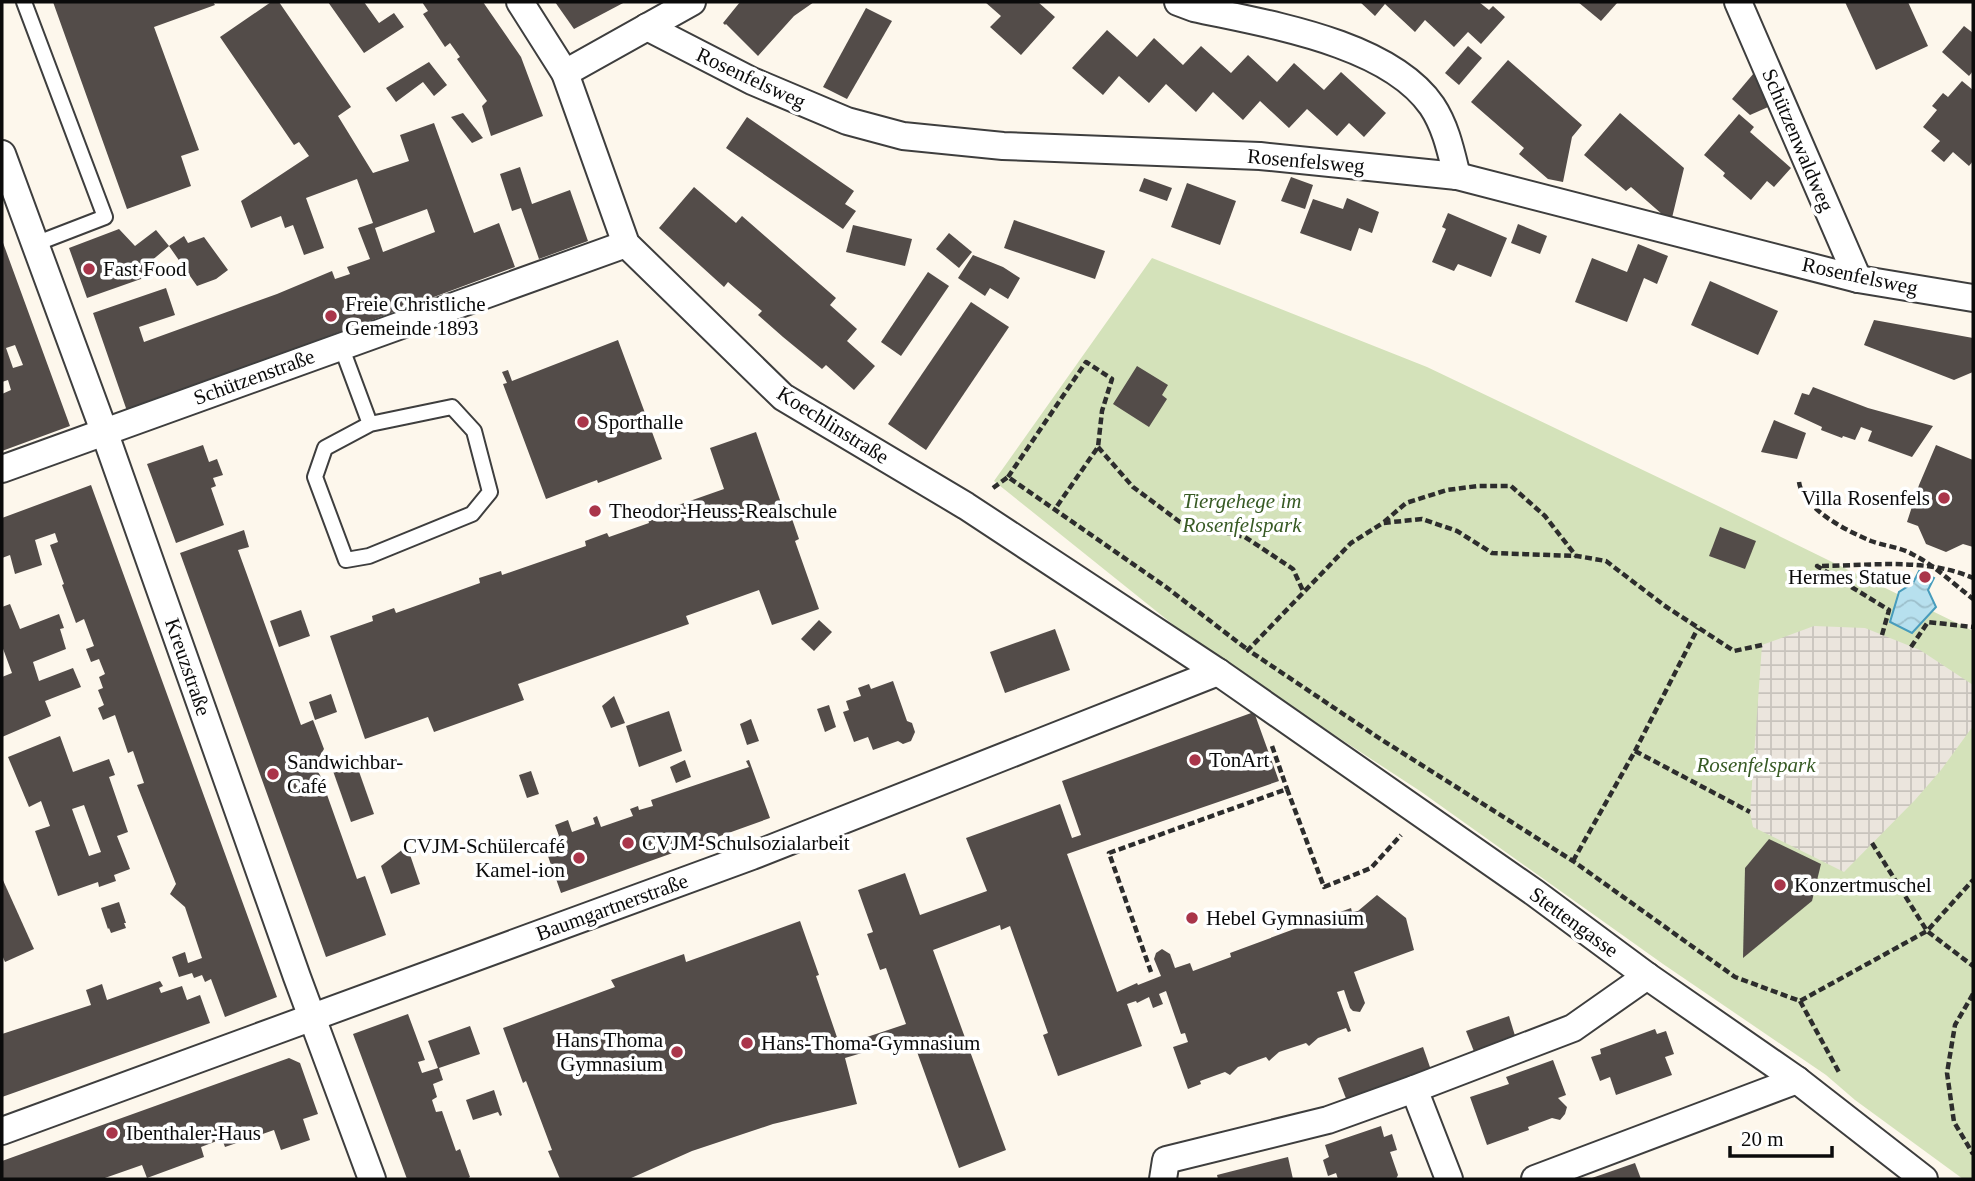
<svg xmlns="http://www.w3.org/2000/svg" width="1975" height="1181" font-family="'Times New Roman',serif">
  <defs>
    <pattern id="plaza-grid" width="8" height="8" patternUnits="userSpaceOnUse" patternTransform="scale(1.75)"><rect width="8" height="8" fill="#ebe5dd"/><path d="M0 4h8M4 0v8" fill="none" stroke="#c8c3bc"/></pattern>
    <pattern id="water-waves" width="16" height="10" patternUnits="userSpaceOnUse" patternTransform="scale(1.75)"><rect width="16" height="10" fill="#b7e0ee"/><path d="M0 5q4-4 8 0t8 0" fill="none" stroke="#9cbfcb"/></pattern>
  </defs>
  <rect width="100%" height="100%" fill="#fdf7ec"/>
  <polygon fill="#d4e2ba" points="1152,258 1427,367 1714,504 1973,631 1973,1179 1963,1179 1855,1100 1826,1075 1663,964 1420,791 1206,651 994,481"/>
  <polygon fill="url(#plaza-grid)" points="1814,626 1865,628 1920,650 1973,685 1973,726 1941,770 1915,800 1844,872 1753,827 1750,812 1762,645"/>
  <polygon fill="url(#water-waves)" stroke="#479cbc" stroke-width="2" points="1919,571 1934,578 1928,590 1936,607 1912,633 1890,622 1899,592 1913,583"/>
  <g fill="#534c49" fill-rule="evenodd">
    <polygon points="53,2 213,2 215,5 154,27 199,150 181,156 191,186 127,209"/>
    <path d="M271,2h8l72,105 -13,9 35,57 36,-12 -9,-26 34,-12 40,110 25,-10 16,44 -388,144 -34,-98 73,-25 9,27 -36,12 5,15 133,-48 55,-23 3,8 15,-5 -3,-7 23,-8 -12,-31 15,-5 -16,-44 -51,19 18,50 -20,7 -11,-30 -8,3 -4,-12 -30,12 -10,-27 68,-45 -10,-14 -5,3 -74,-108zM427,209l8,23 -52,20 -8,-24z"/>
    <polygon points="328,2 364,2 379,23 394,13 404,27 364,53"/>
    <polygon points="422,2 483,2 521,57 543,116 491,136 482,106 487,101 457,59 460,57 450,43 445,47 423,14 428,11"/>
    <polygon points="555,2 625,2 574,29"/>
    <polygon points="740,2 814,2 794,16 758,56 726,24 725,25 723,23"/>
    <polygon points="985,2 1038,2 1055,17 1021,55 990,27 1001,16"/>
    <polygon points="1360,2 1479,2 1489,10 1493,6 1505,17 1481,44 1468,32 1454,47 1425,20 1415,32 1385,4 1375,16"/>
    <polygon points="1578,2 1618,2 1601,21"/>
    <polygon points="1845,2 1908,2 1928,46 1876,70"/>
    <polygon points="866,8 892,21 847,99 823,87"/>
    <polygon points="1964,26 1973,33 1973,71 1969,76 1942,52"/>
    <polygon points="1107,30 1137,57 1154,38 1183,65 1201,46 1231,73 1248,55 1277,82 1294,63 1324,90 1341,72 1386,113 1364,137 1349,123 1337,136 1307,109 1289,128 1260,101 1243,120 1213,92 1196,112 1166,84 1149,103 1119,76 1103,95 1072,68"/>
    <polygon points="1468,46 1482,58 1459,85 1445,73"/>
    <polygon points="1508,60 1582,125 1572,137 1563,182 1548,179 1519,154 1524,148 1471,102"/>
    <polygon points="429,62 447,85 434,96 423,82 396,102 386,88"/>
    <polygon points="1759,67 1775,104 1750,115 1732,99"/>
    <polygon points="1962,81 1973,90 1973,161 1969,166 1953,152 1944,162 1931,151 1940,141 1923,127 1937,110 1932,106 1943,93 1948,97"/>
    <polygon points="463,113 483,138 472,143 451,117"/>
    <polygon points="1620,113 1684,168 1671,222 1631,187 1626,191 1584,155"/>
    <polygon points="1739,114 1754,127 1750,132 1791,168 1774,187 1767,181 1751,200 1723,176 1725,173 1704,155"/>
    <polygon points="747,117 854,191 845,204 856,211 843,229 726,148"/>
    <polygon points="520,167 532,204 570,190 588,241 539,259 521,208 512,211 500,174"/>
    <polygon points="1291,177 1313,185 1305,209 1281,201"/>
    <polygon points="1144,178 1172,188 1167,201 1139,191"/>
    <polygon points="1187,183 1236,201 1220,245 1171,227"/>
    <polygon points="694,187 736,223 742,216 836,298 830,305 857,329 847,341 875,366 854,390 826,365 822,369 783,337 758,315 762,311 743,295 728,282 724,287 659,228"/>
    <polygon points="1347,198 1379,212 1372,233 1359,228 1351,251 1300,233 1313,199 1343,209"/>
    <polygon points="1448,213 1507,238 1491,277 1458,264 1454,271 1432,262 1446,229 1442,227"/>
    <polygon points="1014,220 1105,251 1095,279 1004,248"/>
    <polygon points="1518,224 1547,236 1540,254 1511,243"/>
    <polygon points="853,225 912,239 905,266 846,252"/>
    <polygon points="119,229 135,246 156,230 169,246 150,262 155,274 87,298 69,248"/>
    <polygon points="949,233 972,252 959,268 936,249"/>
    <polygon points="184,236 188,243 204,237 228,270 216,279 197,286 169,246"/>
    <path d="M2,240l68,186 -68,25v-57l9,-4 -3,-10 -6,2zM15,345l8,20 -10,3 -7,-20z"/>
    <polygon points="1638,244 1668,256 1657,284 1644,278 1627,322 1575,302 1592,258 1627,272"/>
    <polygon points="973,255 1003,267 1020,278 1008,299 990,288 985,296 958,278"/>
    <polygon points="928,272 949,286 901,356 881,342"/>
    <polygon points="1710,281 1778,311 1758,355 1691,325"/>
    <polygon points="971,302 1009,327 926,450 888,424"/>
    <polygon points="1874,320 1973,338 1973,372 1954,380 1864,345"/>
    <polygon points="618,340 662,459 598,483 597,480 546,499 503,384 507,383 502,372 508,370 512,381"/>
    <polygon points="1137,366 1168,385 1162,395 1167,399 1149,427 1113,404"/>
    <polygon points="1813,387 1868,408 1933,426 1912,457 1868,441 1872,431 1861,427 1855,440 1843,436 1842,438 1821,430 1822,427 1794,414 1802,393 1809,395"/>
    <polygon points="1774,420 1806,433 1797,459 1761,452"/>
    <polygon points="756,432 786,517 791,516 799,539 795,541 819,609 772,625 759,590 686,616 689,624 518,684 524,700 434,732 428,717 365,739 330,636 373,621 372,616 394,608 396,613 480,583 479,578 501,571 502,575 586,546 585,541 607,533 609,537 649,523 647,516 724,489 710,448"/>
    <polygon points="203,445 209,462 217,459 223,475 213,478 216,486 211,488 224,525 176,543 147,464"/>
    <polygon points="1936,445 1973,460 1973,547 1963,544 1946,552 1926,544 1918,526 1907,522 1919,485"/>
    <polygon points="91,485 277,997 225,1017 211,979 205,982 202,975 194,978 192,973 179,977 172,957 185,952 188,963 202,958 185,907 170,894 176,884 137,785 144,783 133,751 128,753 115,715 103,720 98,708 104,705 98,690 103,688 99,677 105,674 99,659 91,662 86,649 94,646 84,619 76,623 62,585 64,584 50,545 58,542 55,533 35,540 42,565 15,574 10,555 2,558 2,518"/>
    <polygon points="1720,527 1756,541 1745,569 1709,556"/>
    <polygon points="244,530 249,547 238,550 246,572 301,725 313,720 324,749 314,766 320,775 357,879 365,876 386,935 326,957 180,553"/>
    <polygon points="10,604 20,629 59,614 64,628 60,629 66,649 33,662 39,681 73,668 81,687 45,701 51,716 2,737 2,677 12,673 2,646 2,607"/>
    <polygon points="301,610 310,636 279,647 270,621"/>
    <polygon points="819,620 832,632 814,651 801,639"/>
    <polygon points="1055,629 1070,670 1005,693 990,652"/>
    <polygon points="893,681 907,721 912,723 915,732 911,741 903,744 898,741 873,750 868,737 854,742 843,712 849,710 846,701 861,696 858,688 869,684 871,689"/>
    <polygon points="331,694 337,712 315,720 309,702"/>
    <polygon points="614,696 625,723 611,728 602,706"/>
    <polygon points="829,705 836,727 825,732 817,709"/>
    <polygon points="669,711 682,751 639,767 626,726"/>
    <polygon points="1254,712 1279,781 1067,854 1117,992 1137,983 1138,985 1161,976 1154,959 1156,953 1162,949 1170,954 1175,968 1190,963 1193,971 1231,957 1230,953 1351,908 1352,912 1358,911 1377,895 1406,918 1414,950 1354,972 1365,1003 1360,1012 1353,1011 1350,1008 1344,990 1337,992 1351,1031 1348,1032 1346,1028 1318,1038 1309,1046 1306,1043 1279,1052 1269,1061 1266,1057 1238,1067 1230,1075 1225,1072 1200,1081 1201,1084 1188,1089 1173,1047 1188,1042 1185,1033 1181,1034 1166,991 1159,994 1163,1004 1153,1008 1149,997 1137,1003 1136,1001 1127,1004 1142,1046 1058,1076 1043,1035 1048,1033 1010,926 1001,930 1000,925 933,950 1006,1150 959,1168 912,1038 845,1058 857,1104 773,1124 692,1151 629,1179 560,1179 548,1151 552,1150 526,1081 523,1083 503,1028 615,987 611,980 684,954 686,962 800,921 819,975 816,976 840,1046 906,1024 886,968 880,970 867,934 873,932 858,890 905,873 920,915 987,891 966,838 1060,804 1072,838 1081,835 1062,781"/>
    <polygon points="751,719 759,741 747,745 740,724"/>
    <path d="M60,736l13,36 36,-13 6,16 -6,2 19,55 -11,4 13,33 -16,6 2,6 -17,6 -1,-5 -40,14 -23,-65 15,-5 -9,-25 -12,6 -21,-50zM84,805l17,47 -12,4 -17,-47z"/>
    <polygon points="685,760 691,777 676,783 670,767"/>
    <polygon points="749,760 770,818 561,893 543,842 559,836 555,825 568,820 572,832 595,824 593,818 597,816 601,827 633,816 630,809 638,806 639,810 653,806 651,800 749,767 746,761"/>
    <polygon points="356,763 374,814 351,822 333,771"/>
    <polygon points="531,771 539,794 527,798 519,775"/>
    <polygon points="1769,839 1821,864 1812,901 1743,958 1745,868"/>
    <polygon points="407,846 420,884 391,894 381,866"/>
    <polygon points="2,878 34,949 5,962 2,955"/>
    <polygon points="119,902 126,923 124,923 126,928 111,933 109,928 108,929 101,908"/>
    <polygon points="160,981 163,986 159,988 161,993 182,986 187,1000 200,995 210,1023 2,1097 2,1034 91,1005 86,990 102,984 107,1000"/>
    <polygon points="408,1014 425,1060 418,1062 422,1073 438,1068 428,1041 470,1026 480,1054 439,1068 443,1080 433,1084 437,1097 432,1100 436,1112 442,1111 456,1151 460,1149 470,1177 467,1179 407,1179 353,1034"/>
    <polygon points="1509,1016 1516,1039 1475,1054 1466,1031"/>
    <polygon points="1655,1029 1657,1034 1666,1031 1674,1054 1665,1057 1672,1075 1616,1095 1610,1077 1600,1081 1591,1057 1601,1054 1600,1049"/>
    <polygon points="1423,1047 1431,1070 1347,1101 1338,1078"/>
    <polygon points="289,1058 300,1063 318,1114 303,1119 310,1140 281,1150 274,1130 225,1147 222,1139 201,1147 204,1157 147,1178 142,1165 102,1179 2,1179 2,1161"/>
    <polygon points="1553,1060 1566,1095 1558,1098 1567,1107 1565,1114 1560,1120 1552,1118 1528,1127 1529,1130 1487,1145 1470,1097 1509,1084 1506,1077"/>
    <polygon points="494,1090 502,1115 500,1116 498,1112 473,1120 466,1100"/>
    <polygon points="1381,1126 1384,1137 1392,1134 1397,1150 1390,1152 1398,1175 1396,1179 1338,1179 1336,1173 1328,1176 1323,1160 1329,1157 1325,1145"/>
    <polygon points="1288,1157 1293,1179 1218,1179 1217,1175"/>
    <polygon points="1635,1163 1641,1179 1589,1179"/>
  </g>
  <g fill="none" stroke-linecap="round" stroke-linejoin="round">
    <defs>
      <g id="lane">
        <polyline points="24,2 105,217 35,244"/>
        <polyline points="341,346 370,424 452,407 474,431 490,492 472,514 369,556 346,560 315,477 325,448 370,424"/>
      </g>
      <g id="street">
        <polyline points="520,2 565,73 626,244 783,397 966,506 1218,672 1535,893 1647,976 1797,1080 1924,1179"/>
        <path d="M1178,2l16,6c72,16 194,34 238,98 14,21 19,46 25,70"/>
        <polyline points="1738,2 1858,279"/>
        <polyline points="647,27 752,81 847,121 903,136 1003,146 1260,156 1457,176 1858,279 1973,298"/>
        <polyline points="565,73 692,2"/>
        <polyline points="2,154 104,431 297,977 372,1179"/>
        <polyline points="2,469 626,244"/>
        <polyline points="1414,1089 1449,1179"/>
        <polyline points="2,1131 752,856 1218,672"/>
        <polyline points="1163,1179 1166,1160 1328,1120 1414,1089 1573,1028 1647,976"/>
        <polyline points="1535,1179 1797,1080"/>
      </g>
    </defs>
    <use href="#lane" stroke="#3e3e3e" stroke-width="18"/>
    <use href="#street" stroke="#3e3e3e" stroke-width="30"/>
    <g stroke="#2d2d2d" stroke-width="4.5" stroke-dasharray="7 3.5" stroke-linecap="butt">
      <polyline points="1098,447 1133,487 1180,522 1245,537 1293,569 1304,593"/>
      <polyline points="1008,477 1086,362 1112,379 1102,411 1098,447 1055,509"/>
      <path d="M1799,482c4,27 48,49 72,59 13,5 29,6 41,13 22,11 42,30 61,45"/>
      <polyline points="993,488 1008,477 1166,587 1248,650 1246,651"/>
      <polyline points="1384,522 1406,503 1447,490 1478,486 1511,486 1545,516 1576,556"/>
      <path d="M1882,635l7,-25 -72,-44c51,0 109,-9 156,12"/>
      <polyline points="1762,645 1734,651 1665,606 1606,561 1577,556 1492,553 1457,531 1422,519 1383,523 1351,543 1248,650 1379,738 1573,861 1735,977 1800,1001 1927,931 1973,880"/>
      <polyline points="1911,647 1928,622 1973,627"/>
      <polyline points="1272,746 1287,789"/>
      <polyline points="1635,751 1750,812"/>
      <polyline points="1872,843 1927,931 1973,966"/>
      <polyline points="1573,861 1635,751 1698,628"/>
      <polyline points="1151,972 1109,853 1287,789 1324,887 1371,868 1401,835"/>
      <polyline points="1973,994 1955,1025 1947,1073 1954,1122 1973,1154"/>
      <polyline points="1800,1001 1840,1074"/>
    </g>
    <use href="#lane" stroke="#fff" stroke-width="14"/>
    <use href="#street" stroke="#fff" stroke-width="26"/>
  </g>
  <g fill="#a9354a" stroke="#fff" stroke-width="2.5">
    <circle cx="89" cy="269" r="7"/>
    <circle cx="331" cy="316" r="7"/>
    <circle cx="583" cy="422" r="7"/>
    <circle cx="1944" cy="498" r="7"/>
    <circle cx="595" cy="511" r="7"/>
    <circle cx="1925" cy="577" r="7"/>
    <circle cx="1195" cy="760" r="7"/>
    <circle cx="273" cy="774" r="7"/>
    <circle cx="628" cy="843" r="7"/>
    <circle cx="579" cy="858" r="7"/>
    <circle cx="1780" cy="885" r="7"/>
    <circle cx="1192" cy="918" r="7"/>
    <circle cx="747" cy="1043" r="7"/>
    <circle cx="677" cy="1052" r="7"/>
    <circle cx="112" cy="1133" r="7"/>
  </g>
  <g text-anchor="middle" stroke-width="7" stroke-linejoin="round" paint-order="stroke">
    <g font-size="21" fill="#0b0b0b" stroke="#fff">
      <text transform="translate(751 78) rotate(25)" y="7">Rosenfelsweg</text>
      <text transform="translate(1798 140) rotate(67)" y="7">Schützenwaldweg</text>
      <text transform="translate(1306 161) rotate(5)" y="7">Rosenfelsweg</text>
      <text transform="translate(1860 276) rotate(12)" y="7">Rosenfelsweg</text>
      <text transform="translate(254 377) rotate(-20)" y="7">Schützenstraße</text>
      <text transform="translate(833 425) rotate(32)" y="7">Koechlinstraße</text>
      <text transform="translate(188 667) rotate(71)" y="7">Kreuzstraße</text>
      <text transform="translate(612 907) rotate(-20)" y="7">Baumgartnerstraße</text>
      <text transform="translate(1574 922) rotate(36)" y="7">Stettengasse</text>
    </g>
    <g font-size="21" fill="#0b0b0b" stroke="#fff" text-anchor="start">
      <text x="103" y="276">Fast Food</text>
      <text x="345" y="311">Freie Christliche<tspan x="345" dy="24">Gemeinde 1893</tspan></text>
      <text x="597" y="429">Sporthalle</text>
      <text x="1930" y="505" text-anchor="end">Villa Rosenfels</text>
      <text x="609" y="518">Theodor-Heuss-Realschule</text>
      <text x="1911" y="584" text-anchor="end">Hermes Statue</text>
      <text x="1209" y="767">TonArt</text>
      <text x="287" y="769">Sandwichbar-<tspan x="287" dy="24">Café</tspan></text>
      <text x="642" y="850">CVJM-Schulsozialarbeit</text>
      <text x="565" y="853" text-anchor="end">CVJM-Schülercafé<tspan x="565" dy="24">Kamel-ion</tspan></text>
      <text x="1794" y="892">Konzertmuschel</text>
      <text x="1206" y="925">Hebel Gymnasium</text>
      <text x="663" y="1047" text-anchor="end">Hans Thoma<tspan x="663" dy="24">Gymnasium</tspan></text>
      <text x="761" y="1050">Hans-Thoma-Gymnasium</text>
      <text x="126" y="1140">Ibenthaler-Haus</text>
    </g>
    <g font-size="21" font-style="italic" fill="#375a24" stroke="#fff">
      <text x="1242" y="508">Tiergehege im<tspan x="1242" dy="24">Rosenfelspark</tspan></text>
      <text x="1756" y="772">Rosenfelspark</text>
    </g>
  </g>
  <rect width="1975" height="1181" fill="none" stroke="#0b0b0b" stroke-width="7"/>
  <path d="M1730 1146v10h102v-10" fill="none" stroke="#0b0b0b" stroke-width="3.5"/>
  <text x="1741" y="1146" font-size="21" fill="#0b0b0b" stroke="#ffffff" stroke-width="5" paint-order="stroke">20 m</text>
</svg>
